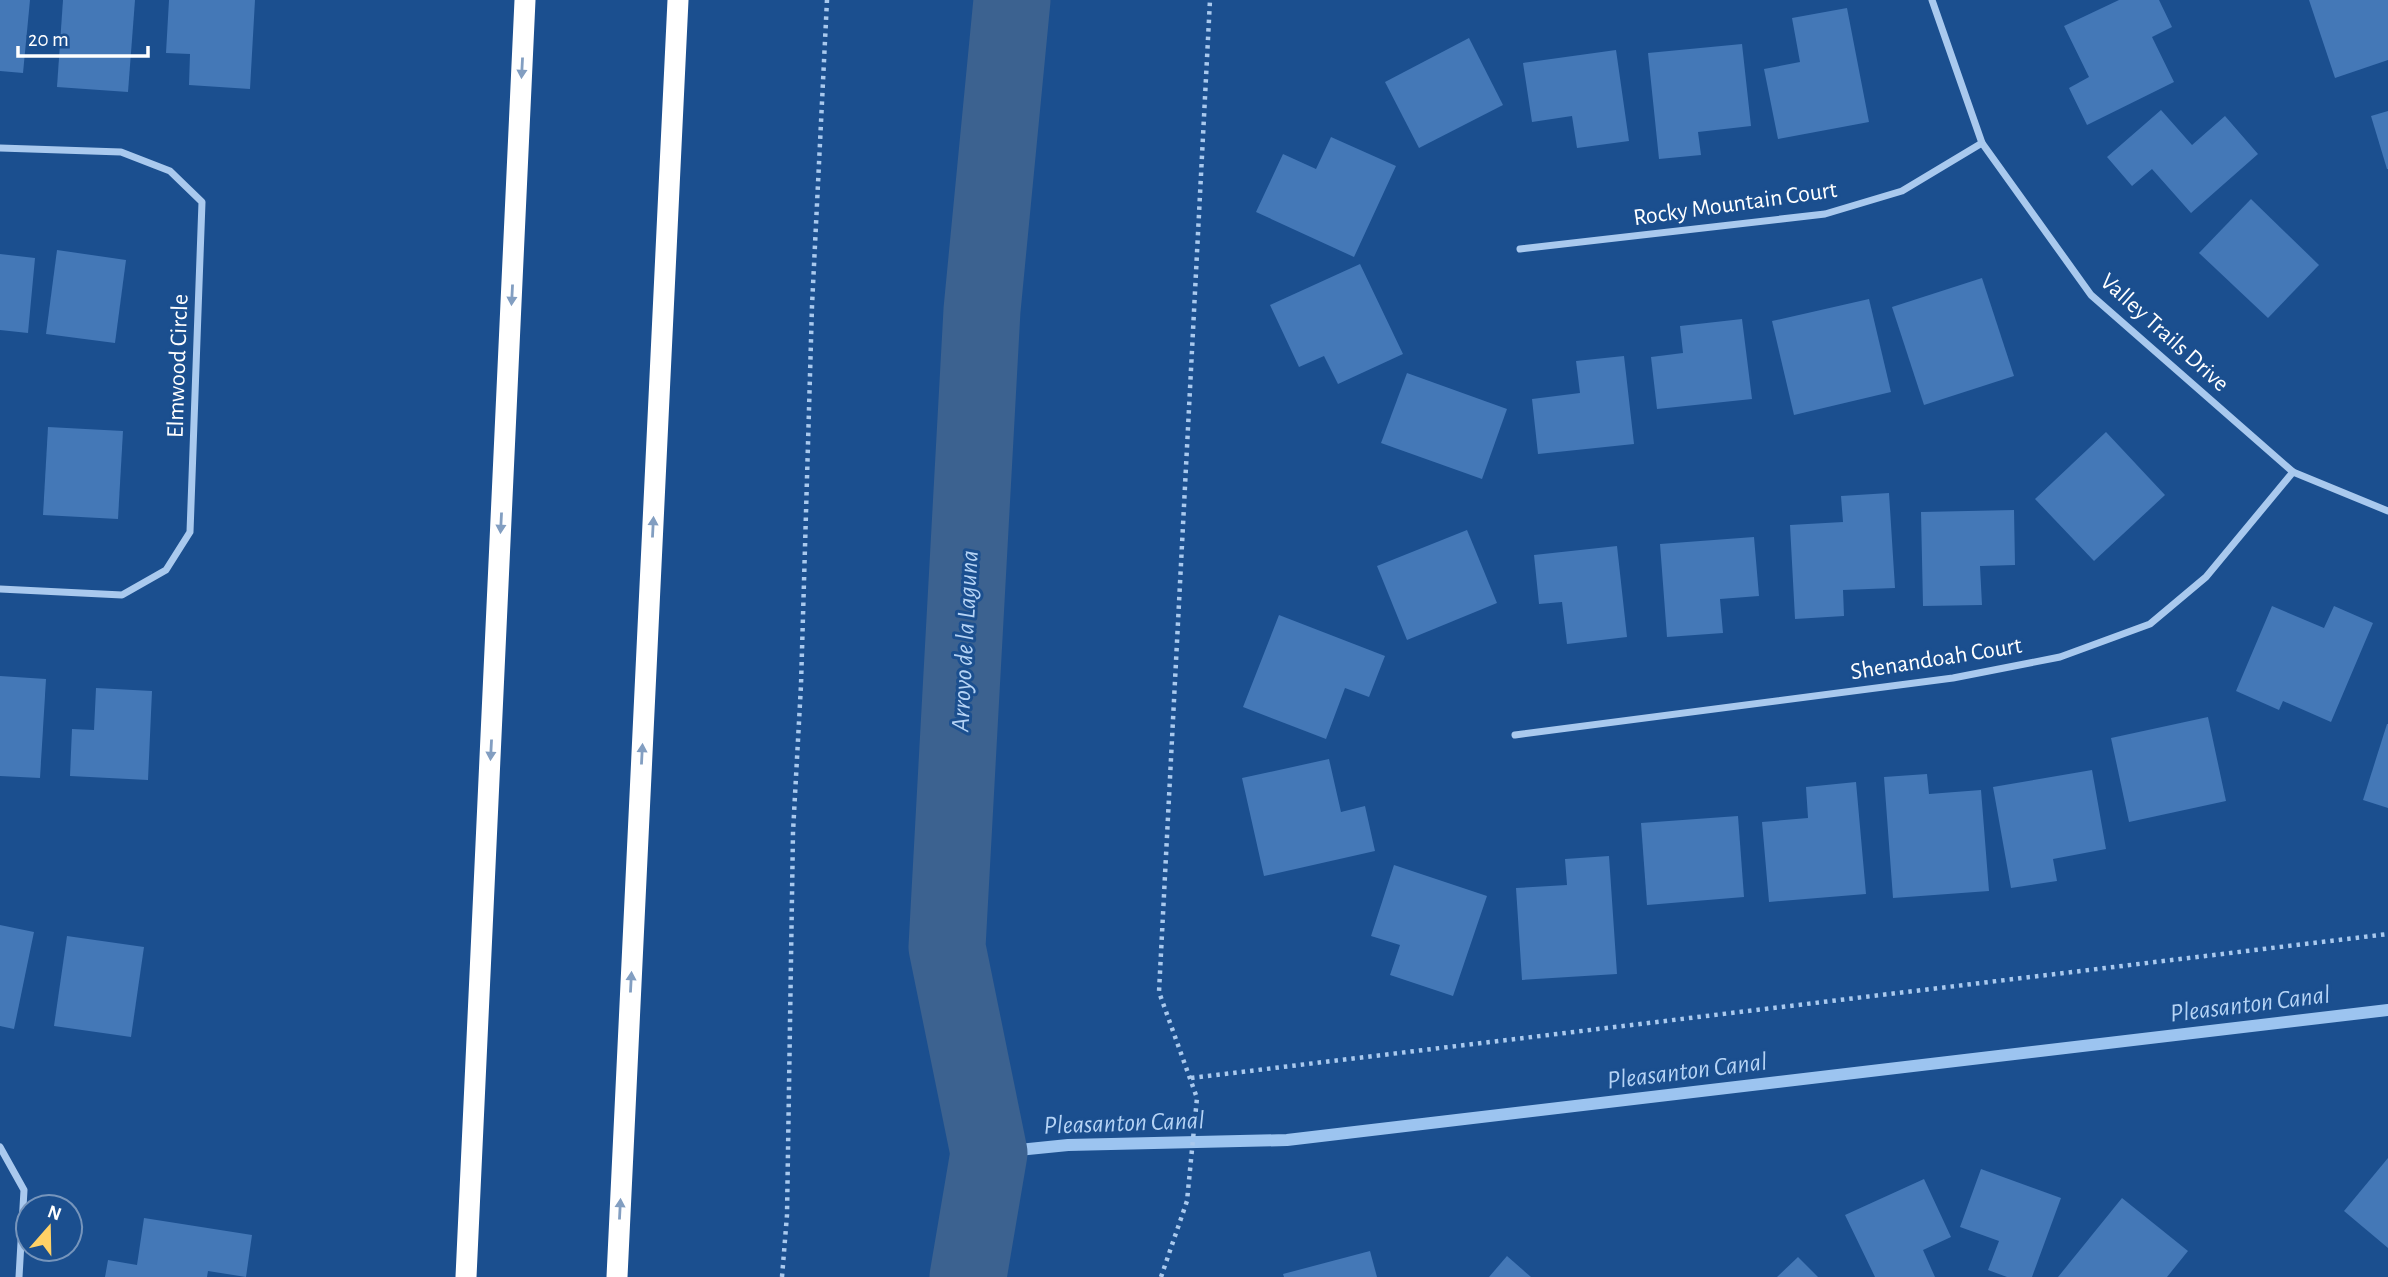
<svg xmlns="http://www.w3.org/2000/svg" width="2388" height="1277" font-family="'Alegreya Sans',sans-serif">
  <rect width="100%" height="100%" fill="#1b4f8f"/>
  <g fill="none" stroke-linecap="round" stroke-linejoin="round">
    <polyline stroke="#9cc4f0" stroke-width="12" points="989,1153 1068,1145 1287,1140 2388,1010"/>
    <polyline stroke="#3c6290" stroke-width="77" points="968,1277 989,1153 947,947 982,310 1012,0"/>
  </g>
  <g fill="#4478b7">
    <polygon points="0,0 30,0 23,73 0,71"/>
    <polygon points="63,0 135,0 128,92 57,87"/>
    <polygon points="169,0 255,0 250,89 189,85 190,54 166,53"/>
    <polygon points="2119,0 2159,0 2172,27 2152,37 2174,82 2087,125 2069,88 2089,77 2064,26"/>
    <polygon points="2309,0 2388,0 2388,60 2335,78"/>
    <polygon points="1847,8 1869,122 1778,139 1764,69 1800,62 1792,18"/>
    <polygon points="1469,38 1503,105 1419,148 1385,82"/>
    <polygon points="1742,44 1751,126 1698,132 1701,155 1659,159 1648,53"/>
    <polygon points="1616,50 1629,141 1577,148 1572,116 1532,122 1523,63"/>
    <polygon points="2161,110 2192,145 2225,116 2258,154 2191,213 2152,169 2132,186 2107,157"/>
    <polygon points="2388,111 2388,169 2387,169 2371,116"/>
    <polygon points="1331,137 1396,166 1354,257 1256,212 1283,154 1316,169"/>
    <polygon points="2251,199 2319,265 2268,318 2199,253"/>
    <polygon points="57,250 126,260 115,343 46,334"/>
    <polygon points="0,254 35,258 28,333 0,330"/>
    <polygon points="1360,264 1403,354 1338,384 1324,356 1299,367 1270,305"/>
    <polygon points="1982,278 2014,376 1924,405 1892,307"/>
    <polygon points="1869,299 1891,392 1794,415 1772,321"/>
    <polygon points="1742,319 1752,399 1657,409 1651,357 1683,353 1680,326"/>
    <polygon points="1624,356 1634,444 1538,454 1532,399 1580,393 1576,361"/>
    <polygon points="1407,373 1507,409 1482,479 1381,443"/>
    <polygon points="48,427 123,431 118,519 43,515"/>
    <polygon points="2106,432 2165,495 2094,561 2035,499"/>
    <polygon points="1889,493 1895,588 1843,590 1844,616 1795,619 1790,525 1843,522 1841,496"/>
    <polygon points="2014,510 2015,565 1980,566 1982,605 1923,606 1921,512"/>
    <polygon points="1467,530 1497,603 1407,640 1377,566"/>
    <polygon points="1754,537 1759,596 1720,599 1723,633 1667,637 1660,544"/>
    <polygon points="1617,546 1627,637 1567,644 1562,602 1539,604 1534,555"/>
    <polygon points="2272,606 2324,628 2334,606 2373,623 2331,722 2283,701 2279,710 2236,691"/>
    <polygon points="1279,615 1385,656 1369,697 1345,688 1326,739 1243,707"/>
    <polygon points="0,676 46,679 40,778 0,776"/>
    <polygon points="96,688 152,691 148,780 70,776 72,729 94,730"/>
    <polygon points="2208,717 2226,801 2129,822 2111,738"/>
    <polygon points="2387,724 2388,724 2388,808 2363,800"/>
    <polygon points="1329,759 1341,812 1365,806 1375,851 1264,876 1242,778"/>
    <polygon points="2092,770 2106,849 2053,859 2057,881 2011,888 1993,787"/>
    <polygon points="1927,774 1929,794 1981,790 1989,891 1893,898 1884,777"/>
    <polygon points="1856,782 1866,894 1769,902 1762,822 1808,818 1806,787"/>
    <polygon points="1738,816 1744,897 1647,905 1641,823"/>
    <polygon points="1609,856 1617,974 1522,980 1516,888 1567,885 1565,859"/>
    <polygon points="1394,865 1487,896 1453,996 1390,975 1400,945 1371,936"/>
    <polygon points="0,925 34,932 14,1029 0,1026"/>
    <polygon points="67,936 144,947 131,1037 54,1026"/>
    <polygon points="2388,1158 2388,1248 2344,1211"/>
    <polygon points="1981,1169 2061,1198 2032,1277 2007,1277 1988,1270 1999,1241 1960,1227"/>
    <polygon points="1924,1179 1951,1237 1923,1250 1935,1277 1875,1277 1845,1215"/>
    <polygon points="2122,1198 2188,1251 2167,1277 2058,1277"/>
    <polygon points="144,1218 252,1235 246,1277 208,1271 207,1277 105,1277 108,1260 137,1265"/>
    <polygon points="1370,1251 1377,1277 1284,1277 1283,1274"/>
    <polygon points="1507,1256 1531,1277 1489,1277"/>
    <polygon points="1798,1257 1818,1277 1777,1277"/>
  </g>
  <g fill="none" stroke-linecap="round" stroke-linejoin="round">
    <g stroke="#a9c9ee" stroke-width="4.5" stroke-dasharray="3.5 5" stroke-linecap="butt">
      <polyline points="1191,1078 2388,934"/>
      <polyline points="782,1277 787,1215 793,832 801,685 812,306 827,0"/>
      <polyline points="1161,1277 1187,1201 1197,1098 1159,992 1210,0"/>
    </g>
    <g stroke="#a9c9ee" stroke-width="7">
      <polyline points="1932,0 1982,143 2091,295 2293,472 2388,511"/>
      <polyline points="0,148 121,152 170,171 202,202 190,532 166,570 122,595 0,589"/>
      <polyline points="1520,249 1825,214 1902,191 1982,143"/>
      <polyline points="1515,735 1953,678 2060,657 2150,624 2206,577 2293,472"/>
      <polyline points="0,1147 24,1190 19,1277"/>
    </g>
    <g stroke="#fff" stroke-width="21">
      <polyline points="466,1277 525,0"/>
      <polyline points="617,1277 678,0"/>
    </g>
  </g>
  <defs><path id="oneway-solid" d="M-6-.8H1V-3.2L6.5 0L1 3.2V.8H-6Z" transform="scale(1.75)"/></defs>
  <g fill="#829ec1">
    <use href="#oneway-solid" transform="translate(522 68) rotate(93)"/>
    <use href="#oneway-solid" transform="translate(512 295) rotate(93)"/>
    <use href="#oneway-solid" transform="translate(501 523) rotate(93)"/>
    <use href="#oneway-solid" transform="translate(653 527) rotate(-87)"/>
    <use href="#oneway-solid" transform="translate(491 750) rotate(93)"/>
    <use href="#oneway-solid" transform="translate(642 754) rotate(-87)"/>
    <use href="#oneway-solid" transform="translate(631 982) rotate(-87)"/>
    <use href="#oneway-solid" transform="translate(620 1209) rotate(-87)"/>
  </g>
  <g text-anchor="middle" stroke-width="6" stroke-linejoin="round" paint-order="stroke">
    <g font-size="24" fill="#fff" stroke="#1b4f8f">
      <text transform="translate(1735 203) rotate(-8)" y="8">Rocky Mountain Court</text>
      <text transform="translate(2165 332) rotate(42)" y="8">Valley Trails Drive</text>
      <text transform="translate(177 366) rotate(-88)" y="8">Elmwood Circle</text>
      <text transform="translate(1936 658) rotate(-9)" y="8">Shenandoah Court</text>
    </g>
    <g font-size="26" font-style="italic" fill="#b5d3f5" stroke="#1b4f8f">
      <text transform="translate(964 641) rotate(-87)" y="9">Arroyo de la Laguna</text>
      <text transform="translate(2250 1003) rotate(-7)" y="9">Pleasanton Canal</text>
      <text transform="translate(1687 1070) rotate(-7)" y="9">Pleasanton Canal</text>
      <text transform="translate(1124 1122) rotate(-2)" y="9">Pleasanton Canal</text>
    </g>
  </g>
  <g transform="translate(49 1228) rotate(20)"><circle r="33" fill="#1b4f8f" stroke="#7695bc" stroke-width="2"/>
  <path d="M0-5L12 26L0 18L-12 26Z" fill="#ffd166"/>
  <text y="-10" font-size="19" font-weight="bold" text-anchor="middle" fill="#ffffff">N</text>
  </g>
  <path d="M18 46v10h130v-10" fill="none" stroke="#ffffff" stroke-width="3.5"/>
  <text x="28" y="46" font-size="21" fill="#ffffff" stroke="#1b4f8f" stroke-width="5" paint-order="stroke">20 m</text>
</svg>
